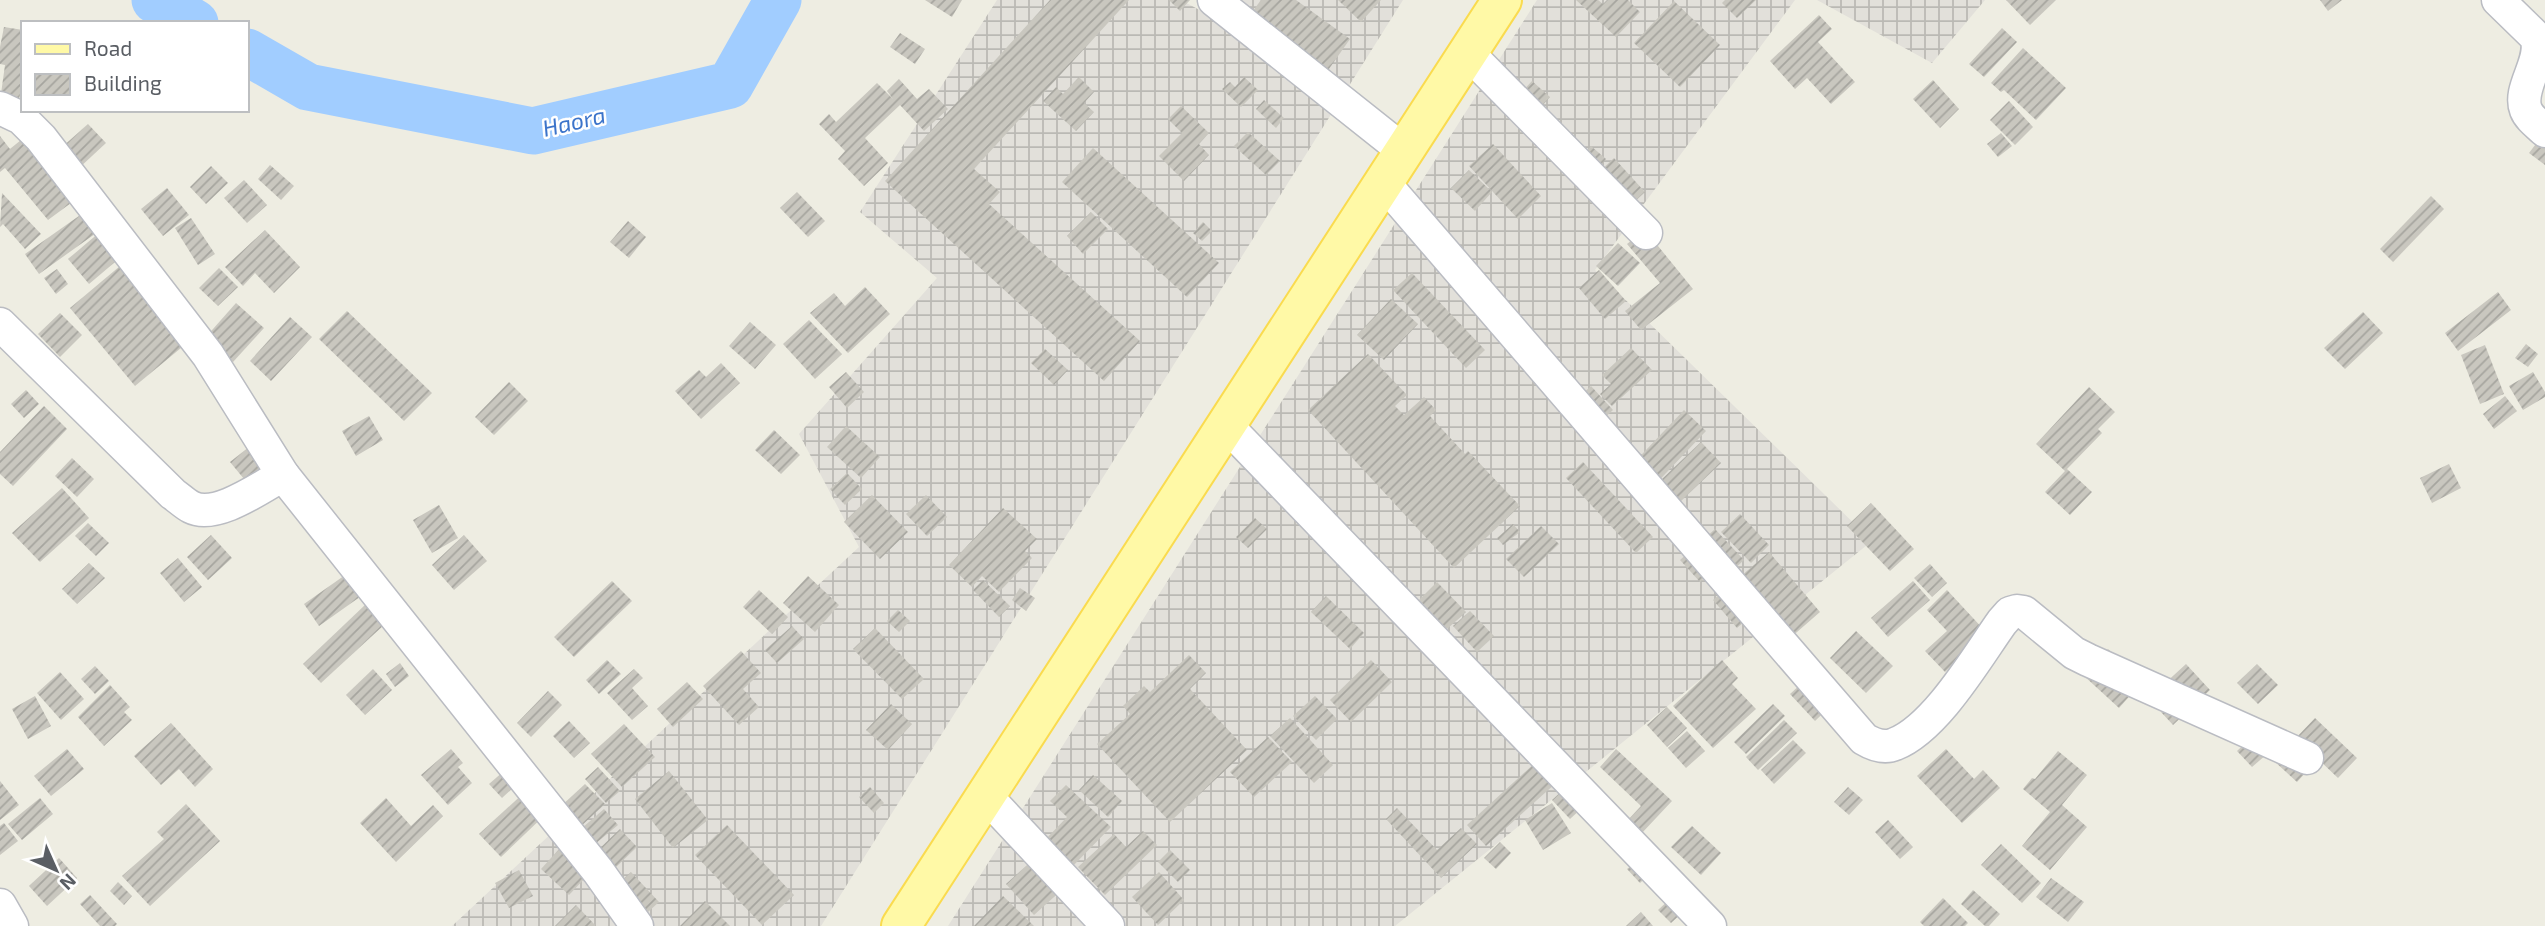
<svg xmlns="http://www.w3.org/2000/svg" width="2545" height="926" font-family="'Exo 2',sans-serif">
  <defs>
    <pattern id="industrial-grid" width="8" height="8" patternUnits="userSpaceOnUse" patternTransform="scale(1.75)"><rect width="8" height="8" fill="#e2e0da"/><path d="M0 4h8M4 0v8" fill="none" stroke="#bab9b4"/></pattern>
    <pattern id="building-hatch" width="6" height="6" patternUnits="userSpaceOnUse" patternTransform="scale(1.75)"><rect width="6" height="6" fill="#c9c7bf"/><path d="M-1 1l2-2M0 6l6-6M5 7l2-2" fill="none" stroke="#a6a59f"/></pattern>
  </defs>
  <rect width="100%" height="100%" fill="#eeede2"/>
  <g fill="url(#industrial-grid)">
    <polygon points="997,0 1181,0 1207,14 1219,0 1403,0 821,926 452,926 859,547 799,434 937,278 860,212"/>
    <polygon points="1537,0 1795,0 1595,270 1872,541 1395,926 948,926"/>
    <polygon points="1817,0 1985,0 1932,63"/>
  </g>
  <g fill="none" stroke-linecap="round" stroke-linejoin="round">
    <g stroke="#a1cdff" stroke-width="47">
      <polyline points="155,0 195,23"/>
      <polyline points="247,52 308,87 533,131 730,85 778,0"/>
    </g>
  </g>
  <g fill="url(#building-hatch)">
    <polygon points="925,0 962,0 952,17"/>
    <polygon points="1050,0 1129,0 974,169 1000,192 989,204 1140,341 1104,381 885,181"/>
    <polygon points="1169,0 1190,0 1180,11"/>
    <polygon points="1261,0 1296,0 1350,39 1317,86 1239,30"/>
    <polygon points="1338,0 1381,0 1361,22"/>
    <polygon points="1576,0 1598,0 1603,4 1607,0 1628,0 1640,12 1616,37"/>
    <polygon points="1725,0 1756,0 1737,18 1722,3"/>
    <polygon points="2006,0 2056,0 2030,25"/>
    <polygon points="2320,0 2342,0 2328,11"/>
    <polygon points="1674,1 1720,45 1680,87 1634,43"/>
    <polygon points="1819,15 1832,29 1818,42 1855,82 1831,104 1807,78 1795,89 1770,61"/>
    <polygon points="4,27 23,30 23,81 18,104 0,101 5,65 0,64 0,47"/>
    <polygon points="2002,28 2017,42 1984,77 1969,64"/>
    <polygon points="900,33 925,49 915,64 890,47"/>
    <polygon points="2023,48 2066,88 2036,120 2004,90 2001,92 1991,83"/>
    <polygon points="1079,77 1094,92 1084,103 1094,112 1076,131 1043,101 1056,87 1063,94"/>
    <polygon points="1244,77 1258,90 1241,107 1222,89 1230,82 1235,87"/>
    <polygon points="899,79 917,99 929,89 948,109 924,131 900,105 865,138 888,163 864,186 838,159 845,151 819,124 829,114 836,122 877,83 893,99 887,91"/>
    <polygon points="1933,80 1959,109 1940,128 1913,99"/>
    <polygon points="1532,81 1550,97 1533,116 1515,99"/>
    <polygon points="1264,100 1284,118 1276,128 1256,109"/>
    <polygon points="2009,101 2033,127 2015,145 1990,120"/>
    <polygon points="1181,106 1209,133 1199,144 1209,155 1184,181 1159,156 1182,133 1168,119"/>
    <polygon points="88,124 106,143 78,169 60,149"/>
    <polygon points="1248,132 1280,161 1266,175 1234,146"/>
    <polygon points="2545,132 2545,165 2529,153"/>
    <polygon points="2001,133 2012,146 1998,157 1987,144"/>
    <polygon points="27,135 75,200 48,220 5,168 0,172 0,136 10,149"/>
    <polygon points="1493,144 1541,196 1518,219 1469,166"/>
    <polygon points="1591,146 1606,159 1592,176 1577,163"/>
    <polygon points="1093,148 1219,263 1187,297 1062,182"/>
    <polygon points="1614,158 1645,192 1616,219 1585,185"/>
    <polygon points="270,165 294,186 281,200 258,179"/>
    <polygon points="211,166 228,183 206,204 190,187"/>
    <polygon points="1469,170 1492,192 1475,211 1451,188"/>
    <polygon points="244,180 267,205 247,223 224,198"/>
    <polygon points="167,188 189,215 163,236 141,209"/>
    <polygon points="797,192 825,221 808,237 780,208"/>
    <polygon points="2,193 41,234 25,249 3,224 0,227"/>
    <polygon points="2431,196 2444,209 2393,262 2380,249"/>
    <polygon points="86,211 99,231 39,274 25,254"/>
    <polygon points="1091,212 1108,229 1083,254 1067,236"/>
    <polygon points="191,218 215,254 198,265 175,228"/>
    <polygon points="628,221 646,237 629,258 610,242"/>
    <polygon points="1203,222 1212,231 1202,241 1193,233"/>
    <polygon points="265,230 300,267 274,293 255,273 243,286 225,267"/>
    <polygon points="1645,230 1693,289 1641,330 1625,311 1660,283 1627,244"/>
    <polygon points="100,232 121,257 89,284 68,259"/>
    <polygon points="1618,243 1640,263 1618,286 1596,266"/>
    <polygon points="120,266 187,343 135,386 70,308"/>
    <polygon points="219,268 238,287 218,306 199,288"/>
    <polygon points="57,269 68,284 56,294 44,278"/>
    <polygon points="1599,270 1626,301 1605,319 1579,288"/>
    <polygon points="1412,273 1485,350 1466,368 1393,290"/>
    <polygon points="865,287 890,314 848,353 810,313 834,293 845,306"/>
    <polygon points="2498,292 2511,310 2458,351 2445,333"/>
    <polygon points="1391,299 1418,324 1384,360 1357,335"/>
    <polygon points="236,303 264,328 233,362 205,338"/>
    <polygon points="347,311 432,393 404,421 319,339"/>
    <polygon points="2363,312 2383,333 2345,369 2324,348"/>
    <polygon points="60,313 82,335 60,357 38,334"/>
    <polygon points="290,317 312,337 271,381 250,361"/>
    <polygon points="809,320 842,354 815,379 783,344"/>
    <polygon points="750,322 776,345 755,369 729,346"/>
    <polygon points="2526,344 2538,354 2528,367 2515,358"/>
    <polygon points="2485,345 2504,394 2480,404 2461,355"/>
    <polygon points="1631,348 1652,370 1612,406 1600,394 1611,384 1602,375"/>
    <polygon points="1045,349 1068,370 1054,385 1031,363"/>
    <polygon points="1368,354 1407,395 1395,406 1404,415 1424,397 1436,410 1430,416 1465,454 1468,451 1520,506 1454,568 1308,410"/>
    <polygon points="721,363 740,383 701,419 675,391 699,370 706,377"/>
    <polygon points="846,372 864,392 847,408 829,387"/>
    <polygon points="2533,372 2545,392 2545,397 2523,410 2509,386"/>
    <polygon points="509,382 528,401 494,435 475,417"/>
    <polygon points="1591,386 1613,410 1589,432 1566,409"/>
    <polygon points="2089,387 2115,412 2098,429 2102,433 2067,469 2092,492 2070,515 2045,492 2065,471 2036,444"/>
    <polygon points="26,390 39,404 24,418 11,404"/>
    <polygon points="2505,396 2517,411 2494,429 2483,414"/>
    <polygon points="44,406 67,429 13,486 0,474 0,452"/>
    <polygon points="1684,410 1706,431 1649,491 1627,470"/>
    <polygon points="369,416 383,440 356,456 342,431"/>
    <polygon points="846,426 880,457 861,478 827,447"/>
    <polygon points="774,430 800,455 781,474 755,450"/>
    <polygon points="1701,442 1721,463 1660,521 1640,500"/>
    <polygon points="249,447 268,469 249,485 230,462"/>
    <polygon points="72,458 94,479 77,497 55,476"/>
    <polygon points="1583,462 1653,537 1636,553 1566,478"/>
    <polygon points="2449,464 2461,488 2432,503 2420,478"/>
    <polygon points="847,473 862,489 845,505 830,489"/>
    <polygon points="62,488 89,518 40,562 12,533"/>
    <polygon points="872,495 908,532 880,559 844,522"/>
    <polygon points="926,495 947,517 927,536 906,514"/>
    <polygon points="1871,503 1914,549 1890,571 1847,526"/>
    <polygon points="439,505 458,538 432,553 413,520"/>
    <polygon points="1003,508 1037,539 1025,551 1032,558 999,592 982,576 972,587 949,565"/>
    <polygon points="1740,514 1769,545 1751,563 1721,532"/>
    <polygon points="1255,518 1267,529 1248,548 1236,537"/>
    <polygon points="88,523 109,543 96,556 75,536"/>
    <polygon points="1513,524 1520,532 1503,545 1497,538"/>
    <polygon points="1541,526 1559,544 1524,577 1506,559"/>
    <polygon points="1715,529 1744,560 1728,575 1719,564 1700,582 1680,560"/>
    <polygon points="211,535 232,558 208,580 187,557"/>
    <polygon points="464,535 487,561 454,590 432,565"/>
    <polygon points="1769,552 1820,612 1789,639 1744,622 1737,628 1713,600"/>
    <polygon points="178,558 202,587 184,602 160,573"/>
    <polygon points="89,563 105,578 77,604 62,589"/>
    <polygon points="1930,564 1947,583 1932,597 1914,578"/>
    <polygon points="348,573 364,594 319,626 304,604"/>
    <polygon points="808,576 839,605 815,632 783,603"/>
    <polygon points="983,580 1010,606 999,617 973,590"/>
    <polygon points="612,581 632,601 574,657 554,637"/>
    <polygon points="1913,581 1930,600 1888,637 1871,618"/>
    <polygon points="1437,582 1466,612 1447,629 1419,600"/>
    <polygon points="1020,588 1035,598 1026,611 1012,600"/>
    <polygon points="759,590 788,617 772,634 743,607"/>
    <polygon points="1947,590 1986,632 1945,672 1925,651 1947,631 1927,610"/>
    <polygon points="1326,596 1364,633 1350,649 1311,612"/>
    <polygon points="366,604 385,624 321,683 303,664"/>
    <polygon points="898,610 910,621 899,632 887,621"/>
    <polygon points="1470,611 1494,636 1477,652 1453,626"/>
    <polygon points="792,626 804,639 777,663 765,650"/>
    <polygon points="875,628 924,679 902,699 853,649"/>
    <polygon points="1856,631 1893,666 1866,693 1830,658"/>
    <polygon points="2108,649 2142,682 2119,708 2083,675"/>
    <polygon points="741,651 761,673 743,689 759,707 739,725 703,686"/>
    <polygon points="1189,655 1206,673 1190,689 1247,750 1170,822 1097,744 1130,714 1123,706 1144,686 1150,692"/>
    <polygon points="607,660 621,674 599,694 586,680"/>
    <polygon points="1371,660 1392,682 1351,722 1330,700"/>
    <polygon points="1722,660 1738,678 1732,684 1756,709 1713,748 1673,706"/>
    <polygon points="400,663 409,676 395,687 386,674"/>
    <polygon points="2186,664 2210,690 2173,725 2161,712 2174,699 2162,686"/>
    <polygon points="2257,664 2278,685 2258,704 2237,683"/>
    <polygon points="95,666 109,681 95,694 81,679"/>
    <polygon points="373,669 392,690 365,715 346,695"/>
    <polygon points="634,669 643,678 632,688 648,706 632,720 607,693"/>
    <polygon points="60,672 84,699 61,720 37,693"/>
    <polygon points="1813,673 1838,699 1815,721 1790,694"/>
    <polygon points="687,682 703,699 673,727 657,709"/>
    <polygon points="110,685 130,707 124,712 132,720 104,746 78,717"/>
    <polygon points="548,691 562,705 531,737 517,723"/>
    <polygon points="35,696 51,726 28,739 12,709"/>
    <polygon points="1315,696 1337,719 1316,740 1293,716"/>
    <polygon points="891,704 912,724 888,750 866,730"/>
    <polygon points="1773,704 1785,716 1746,754 1734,742"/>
    <polygon points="1667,707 1687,728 1667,747 1647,725"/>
    <polygon points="1290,718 1333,765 1314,783 1270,736"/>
    <polygon points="2315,718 2357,758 2338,778 2318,759 2297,782 2274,761"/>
    <polygon points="1784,720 1797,733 1758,770 1746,757"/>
    <polygon points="569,721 590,743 574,758 553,736"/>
    <polygon points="171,723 213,769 195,787 179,769 161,785 134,756"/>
    <polygon points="624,724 655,757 622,787 591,754"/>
    <polygon points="2265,725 2281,742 2252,767 2237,751"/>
    <polygon points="1687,731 1705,751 1686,768 1668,748"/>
    <polygon points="1268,737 1292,762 1254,797 1230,772"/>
    <polygon points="1793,740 1806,753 1774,784 1761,770"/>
    <polygon points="67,749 84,769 51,796 34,776"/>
    <polygon points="451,749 463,763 458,767 472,783 448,805 421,775"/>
    <polygon points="1616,749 1672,801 1641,834 1627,821 1641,806 1600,767"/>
    <polygon points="1946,749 1974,779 1983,770 2000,788 1962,823 1917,776"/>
    <polygon points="2058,751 2087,775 2062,805 2087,827 2050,870 2022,846 2050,812 2023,789 2032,778 2035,779"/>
    <polygon points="1537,761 1556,783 1486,846 1467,825"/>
    <polygon points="598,767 620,791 606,803 585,779"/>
    <polygon points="504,771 516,785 502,798 489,784"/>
    <polygon points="669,771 708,820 673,848 635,799"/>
    <polygon points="1093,775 1122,801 1108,817 1079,790"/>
    <polygon points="1577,777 1595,796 1570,819 1552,800"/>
    <polygon points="0,781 19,805 0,820"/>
    <polygon points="585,784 605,804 579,828 560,807"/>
    <polygon points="1066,785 1111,827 1072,867 1044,841 1067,817 1050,801"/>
    <polygon points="870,787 884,803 874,813 859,797"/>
    <polygon points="1848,787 1863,800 1849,815 1834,802"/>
    <polygon points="527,790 548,812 501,857 479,834"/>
    <polygon points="40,798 53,814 22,840 8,824"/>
    <polygon points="386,798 411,826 433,805 443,816 396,862 360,823"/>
    <polygon points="1552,803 1571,833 1543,850 1525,820"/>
    <polygon points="186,804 220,841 150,906 122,876 164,839 157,832"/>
    <polygon points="1397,808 1437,850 1461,828 1477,844 1441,878 1386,819"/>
    <polygon points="604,809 618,825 595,844 582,828"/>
    <polygon points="1888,820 1913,847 1900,859 1875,832"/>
    <polygon points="4,823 18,841 0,855 0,826"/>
    <polygon points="727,825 794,895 762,925 695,855"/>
    <polygon points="1692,826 1721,853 1701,875 1671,847"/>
    <polygon points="620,829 637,847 614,869 596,852"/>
    <polygon points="1143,831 1157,845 1105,895 1078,867 1114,834 1126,847"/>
    <polygon points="1500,842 1511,853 1496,869 1484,858"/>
    <polygon points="2001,844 2041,883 2022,903 1981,865"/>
    <polygon points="561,847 589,874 569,895 541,869"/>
    <polygon points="1170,850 1190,870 1178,882 1158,862"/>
    <polygon points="1036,857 1064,888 1034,915 1006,884"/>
    <polygon points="1642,857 1654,870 1640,883 1627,869"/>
    <polygon points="59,858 77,878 47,906 29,886"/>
    <polygon points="519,870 533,896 509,908 495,883"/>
    <polygon points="631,872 659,902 648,912 620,882"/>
    <polygon points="1159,872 1184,900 1158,925 1132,897"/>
    <polygon points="2051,878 2084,902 2068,922 2036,897"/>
    <polygon points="118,882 132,896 124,905 110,891"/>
    <polygon points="1684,886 1696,900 1671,923 1658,910"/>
    <polygon points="1973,890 2000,914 1989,926 1985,926 1961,904"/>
    <polygon points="90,895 117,924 115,926 100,926 80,904"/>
    <polygon points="1003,896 1034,926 974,926"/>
    <polygon points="1943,898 1968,923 1965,926 1924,926 1920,922"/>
    <polygon points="705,901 730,926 680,926"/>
    <polygon points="576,905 596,926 555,926"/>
    <polygon points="1641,912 1653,926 1626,926"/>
  </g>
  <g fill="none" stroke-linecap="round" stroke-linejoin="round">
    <defs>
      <g id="minor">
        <polyline points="1214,0 1404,151"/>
        <path d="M2498,0l38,37c9,23 -19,51 -10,73 3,8 13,15 19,21"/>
        <polyline points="1468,53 1646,233"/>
        <polyline points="0,108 21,118 41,138 208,355 283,475 598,871 637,926"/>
        <path d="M1384,183l480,556c10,6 20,10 31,5 41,-16 82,-87 107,-122l8,-9 7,-2 7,1 50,41 14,7 219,98"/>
        <path d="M0,324l173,170c6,4 12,10 18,13 25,13 70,-20 92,-32"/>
        <polyline points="1227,426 1710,926"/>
        <polyline points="985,795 1108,926"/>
        <polyline points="0,905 12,926"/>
      </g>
      <polyline id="major" points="901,926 1502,0"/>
    </defs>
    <use href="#minor" stroke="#babcc2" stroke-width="35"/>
    <use href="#major" stroke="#fadb4f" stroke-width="42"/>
    <use href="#minor" stroke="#fff" stroke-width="32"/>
    <use href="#major" stroke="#fff9a6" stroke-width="38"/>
  </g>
  <g text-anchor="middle" stroke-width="5" stroke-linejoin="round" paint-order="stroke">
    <g font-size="23" font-style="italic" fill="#3c74ca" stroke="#fff">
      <text transform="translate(574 122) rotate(-13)" y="8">Haora</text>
    </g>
  </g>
  <rect x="21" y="21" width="228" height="91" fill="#ffffff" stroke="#bdbfc1" stroke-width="2"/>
  <rect x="35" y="44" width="35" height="10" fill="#fff9a6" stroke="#bdbfc1" stroke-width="2"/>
  <text x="84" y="56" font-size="21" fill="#5a5e64">Road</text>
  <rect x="35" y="74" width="35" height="21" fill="url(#building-hatch)" stroke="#bdbfc1" stroke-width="2"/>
  <text x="84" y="91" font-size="21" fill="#5a5e64">Building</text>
  <g transform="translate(56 870) rotate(135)" stroke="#ffffff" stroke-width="5" paint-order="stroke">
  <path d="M0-5L12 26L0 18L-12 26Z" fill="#5a5e64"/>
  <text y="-10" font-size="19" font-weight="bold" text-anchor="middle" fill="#5a5e64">N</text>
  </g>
</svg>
